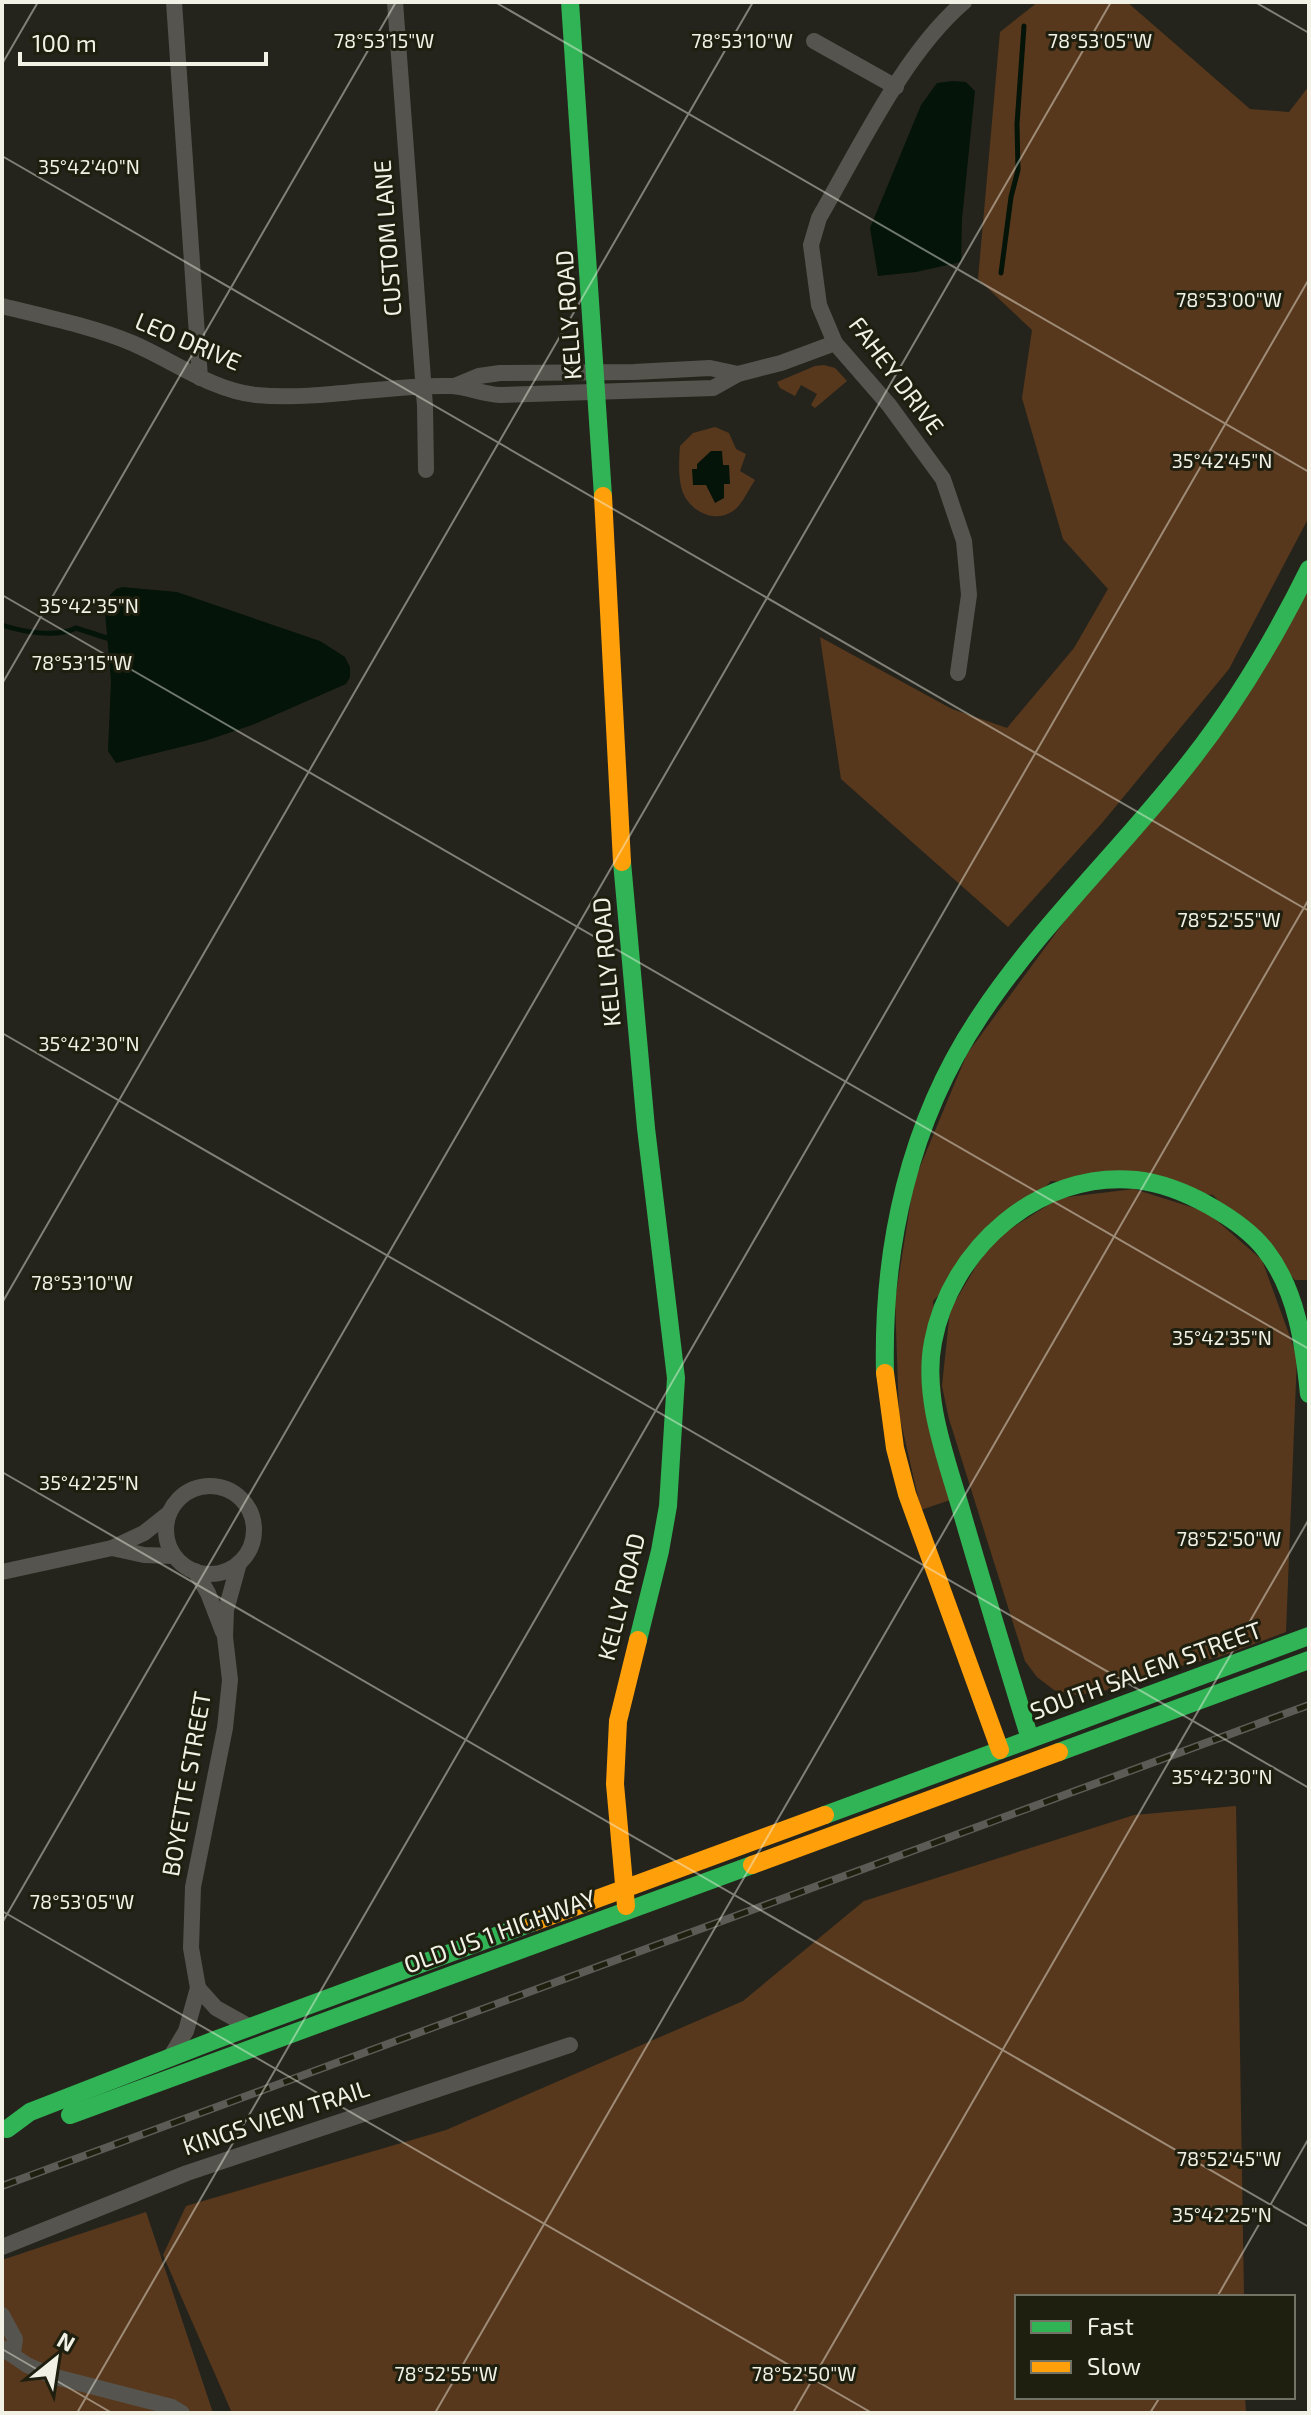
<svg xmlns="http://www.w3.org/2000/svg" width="1311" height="2415" font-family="'Exo 2',sans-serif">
  <rect width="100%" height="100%" fill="#25241c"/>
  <g fill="#58381c">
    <polygon points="1038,2 1127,2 1250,109 1289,112 1309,86 1309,517 1229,669 1102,823 1008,927 841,779 820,637 952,709 1007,728 1074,648 1108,589 1063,539 1022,398 1032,330 978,279 1000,32"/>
    <polygon points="824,365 835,368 847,381 815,408 811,405 817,394 801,385 795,396 780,388 777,382 815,366"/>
    <path d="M715,427l14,6 7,16 10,5 -6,17 15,9c-7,10 -12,24 -22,31 -19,13 -44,0 -51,-21 -4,-13 -3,-31 -2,-44l13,-13z"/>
    <polygon points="1309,588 1309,1280 1295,1280 1213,1195 1051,1181 933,1301 950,1500 921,1510 899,1414 895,1300 914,1181 967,1054"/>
    <polygon points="1134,1189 1207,1212 1262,1260 1297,1356 1286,1632 1219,1657 1159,1671 1101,1692 1076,1695 1054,1690 1037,1677 1025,1661 949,1419 942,1386 950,1310 991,1241 1059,1198"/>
    <polygon points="1236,1806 1244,2297 1017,2297 1017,2397 1245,2397 1246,2413 232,2413 163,2255 186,2206 446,2130 743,2001 864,1901 1134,1815"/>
    <polygon points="146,2212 213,2413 2,2413 2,2260"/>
  </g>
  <g fill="#041408">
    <polygon points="953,81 966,82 975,91 962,219 961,262 916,272 878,276 870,228 921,105 937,83"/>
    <polygon points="711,451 722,451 723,465 729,465 730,484 724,484 724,498 715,503 706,485 693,485 692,469 697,469 697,464"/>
    <polygon points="122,587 177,592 320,641 345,657 350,667 350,677 346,684 252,725 205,741 116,763 108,751 111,681 104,601 116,589"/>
  </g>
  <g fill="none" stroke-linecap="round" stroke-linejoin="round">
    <g stroke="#041408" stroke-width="5">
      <polyline points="1001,273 1011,197 1018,170 1017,124 1024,26"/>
      <path d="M2,625c21,7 54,13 74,3l37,12"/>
    </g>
    <g stroke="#55544e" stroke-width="16">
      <polyline points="174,2 200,378"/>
      <polyline points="395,2 425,406 426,470"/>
      <polyline points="814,41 896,87"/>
      <path d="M2,306c43,11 89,20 130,37 40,17 79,47 124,52 65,6 131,-11 196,-9 16,1 31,8 48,9l213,-7 25,-14 43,-11 54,-20"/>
      <polyline points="455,386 479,376 500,373 634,372 710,368 738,374"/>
      <path d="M958,673l11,-78 -5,-54 -21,-62 -54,-74 -54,-62 -16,-38 -8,-60 8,-27c40,-69 85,-165 145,-216"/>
      <circle cx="210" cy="1530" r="44"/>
      <polyline points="112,1548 144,1555 174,1556"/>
      <polyline points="195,1571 208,1593 223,1632"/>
      <polyline points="2,1572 112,1548 144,1533 168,1514"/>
      <polyline points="198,1988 216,2008 250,2027"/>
      <polyline points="171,2056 186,2031 198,1988 191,1948 193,1887 225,1728 230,1680 225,1637 226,1610 239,1563"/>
      <polyline points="2,2247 187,2173 570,2045"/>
      <polyline points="2,2315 15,2339 13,2353"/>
      <polyline points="2,2348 27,2365 52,2376 172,2407 182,2413"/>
    </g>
    <g stroke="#30b455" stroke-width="18">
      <polyline points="570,2 603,496"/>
      <polyline points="622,862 646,1128 676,1378 668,1506 660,1551 638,1640"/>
      <path d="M885,1373c-3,-126 24,-251 95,-357 61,-92 144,-169 212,-257 46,-59 84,-123 117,-190"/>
      <path d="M1030,1739c-23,-75 -46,-150 -68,-226 -15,-53 -40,-115 -29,-171 17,-93 106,-172 203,-162 27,3 51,13 74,26 21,12 42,26 56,45 31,40 38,94 43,143"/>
      <polyline points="1059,1752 1309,1660"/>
      <polyline points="825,1815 1309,1636"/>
      <polyline points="70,2115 752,1865"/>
      <polyline points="7,2129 30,2112 215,2040 534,1922"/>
    </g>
    <g stroke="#ff9f0a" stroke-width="18">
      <polyline points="603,496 622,862"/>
      <polyline points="885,1373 895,1448 907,1494 1000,1750"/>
      <polyline points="752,1865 1059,1752"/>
      <polyline points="626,1906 615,1784 618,1721 638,1640"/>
      <polyline points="534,1922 825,1815"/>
    </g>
    <defs>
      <polyline id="rail" points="2,2186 1309,1705"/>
    </defs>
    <use href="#rail" stroke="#5c5b55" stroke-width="8"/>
    <use href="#rail" stroke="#1f1f0f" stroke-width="5" stroke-dasharray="15" stroke-linecap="butt"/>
  </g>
  <path fill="none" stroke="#f1f1e6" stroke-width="2" stroke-opacity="0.45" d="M495,2l814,470M1255,2l54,31M2,64l36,-62M2,156l1307,755M2,595l1307,754M2,684l394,-682M2,1033l1307,755M2,1303l751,-1301M2,1472l1307,755M2,1911l870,502M2,1923l1109,-1921M1217,2297l92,-159M2,2349l110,64M77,2413l1232,-2134M435,2413l874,-1514M793,2413l516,-894M1150,2413l10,-16"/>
  <g text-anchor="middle" stroke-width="6" stroke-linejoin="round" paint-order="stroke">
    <g font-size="24" fill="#f1f1e6" stroke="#1f1f0f">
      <text transform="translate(388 238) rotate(-94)" y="8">CUSTOM LANE</text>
      <text transform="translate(569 315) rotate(-94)" y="8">KELLY ROAD</text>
      <text transform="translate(188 342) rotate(23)" y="8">LEO DRIVE</text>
      <text transform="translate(896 376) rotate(53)" y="8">FAHEY DRIVE</text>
      <text transform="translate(607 962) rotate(-95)" y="8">KELLY ROAD</text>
      <text transform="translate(622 1597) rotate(-76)" y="8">KELLY ROAD</text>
      <text transform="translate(1146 1671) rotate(-20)" y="8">SOUTH SALEM STREET</text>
      <text transform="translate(187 1784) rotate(-80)" y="8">BOYETTE STREET</text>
      <text transform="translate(500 1932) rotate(-20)" y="8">OLD US 1 HIGHWAY</text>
      <text transform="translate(276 2118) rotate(-18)" y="8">KINGS VIEW TRAIL</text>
    </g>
  </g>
  <g font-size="20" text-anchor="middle" fill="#f1f1e6" stroke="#1f1f0f" stroke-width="6" stroke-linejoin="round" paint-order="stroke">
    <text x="1100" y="48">78°53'05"W</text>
    <text x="384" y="48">78°53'15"W</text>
    <text x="742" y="48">78°53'10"W</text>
    <text x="89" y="174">35°42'40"N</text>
    <text x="1229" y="307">78°53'00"W</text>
    <text x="1222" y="468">35°42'45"N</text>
    <text x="89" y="613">35°42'35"N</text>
    <text x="82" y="670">78°53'15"W</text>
    <text x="1229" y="927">78°52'55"W</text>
    <text x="89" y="1051">35°42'30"N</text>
    <text x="82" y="1290">78°53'10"W</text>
    <text x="1222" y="1345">35°42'35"N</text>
    <text x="89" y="1490">35°42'25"N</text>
    <text x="1229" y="1546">78°52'50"W</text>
    <text x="1222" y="1784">35°42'30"N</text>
    <text x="82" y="1909">78°53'05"W</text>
    <text x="1229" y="2166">78°52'45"W</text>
    <text x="1222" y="2222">35°42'25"N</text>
    <text x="446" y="2381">78°52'55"W</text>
    <text x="804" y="2381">78°52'50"W</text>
  </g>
  <rect width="1311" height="2415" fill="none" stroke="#f1f1e6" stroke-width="8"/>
  <rect x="1015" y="2295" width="280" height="104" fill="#1f1f0f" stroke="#737365" stroke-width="2"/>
  <rect x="1031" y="2321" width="40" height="12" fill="#30b455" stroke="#737365" stroke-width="2"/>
  <text x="1087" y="2335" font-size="24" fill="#f1f1e6">Fast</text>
  <rect x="1031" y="2361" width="40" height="12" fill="#ff9f0a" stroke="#737365" stroke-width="2"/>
  <text x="1087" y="2375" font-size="24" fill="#f1f1e6">Slow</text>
  <g transform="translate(56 2359) rotate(30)" stroke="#1f1f0f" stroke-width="6" paint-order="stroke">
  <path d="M0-6L14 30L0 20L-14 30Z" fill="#f1f1e6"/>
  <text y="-12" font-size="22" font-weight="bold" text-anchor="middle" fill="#f1f1e6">N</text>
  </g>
  <path d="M20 52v12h246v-12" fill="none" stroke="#f1f1e6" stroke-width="4"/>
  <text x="32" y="52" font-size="24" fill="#f1f1e6" stroke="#1f1f0f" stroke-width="6" paint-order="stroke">100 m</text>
</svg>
